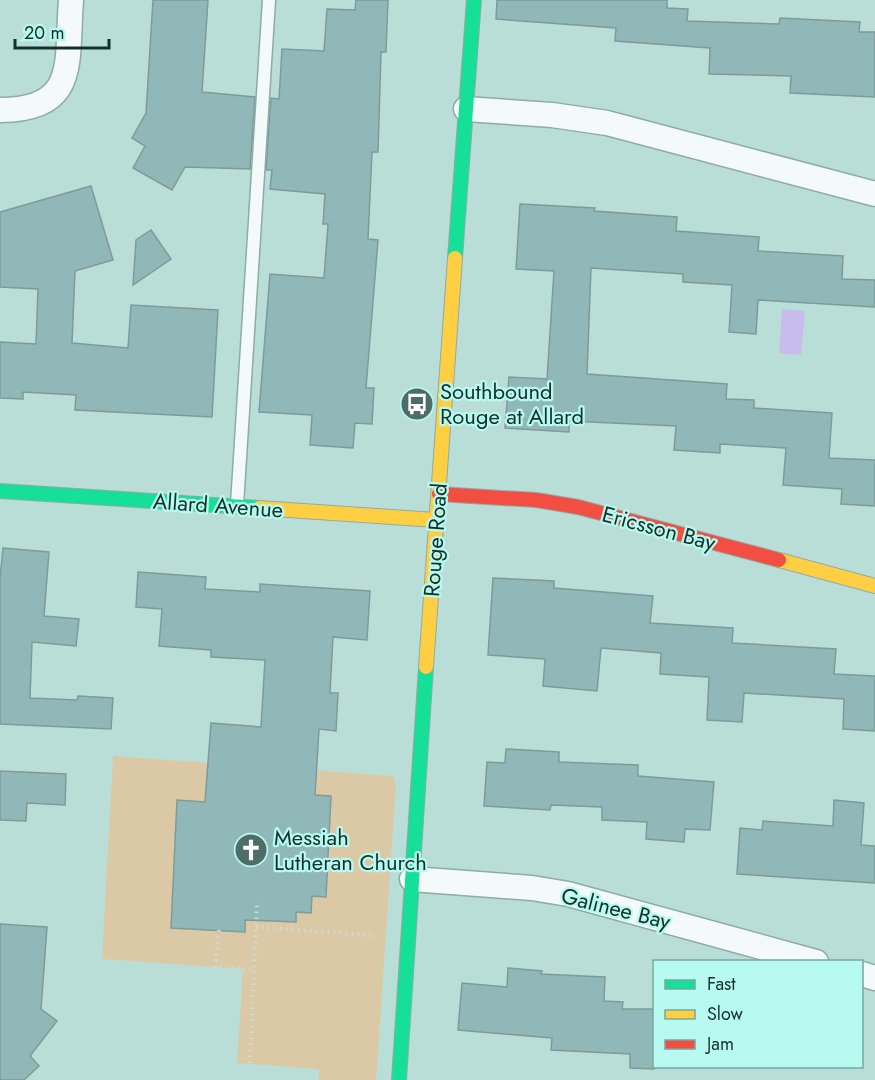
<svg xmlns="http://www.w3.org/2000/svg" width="875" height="1080" font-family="Jost,sans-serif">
  <rect width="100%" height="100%" fill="#b9ded8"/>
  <polygon fill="#dbc9a5" points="113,756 393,776 396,785 376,1080 319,1080 319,1069 237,1063 243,969 102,959"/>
  <polygon fill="#c8bcec" points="782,309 805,311 801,355 779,353"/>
  <g fill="#90b8b8" stroke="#7e9b9a" stroke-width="1.5">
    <polygon points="153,0 208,0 202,92 255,97 250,169 185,167 172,190 133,168 145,146 132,138 146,113"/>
    <polygon points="356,0 388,0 386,52 381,52 378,152 372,152 368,239 378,240 366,388 374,388 372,424 355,423 353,448 310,445 312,415 259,412 270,274 324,278 328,224 323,224 325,194 270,189 272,170 266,170 271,98 279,99 282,49 324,51 327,9 355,10"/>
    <polygon points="497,0 667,0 667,8 688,9 687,21 779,24 780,18 860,22 859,32 875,32 875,97 790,93 791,76 709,74 710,48 615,41 616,28 496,19"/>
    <polygon points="91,186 113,260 75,271 72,343 128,348 131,305 218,310 212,417 75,410 76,395 23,392 23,399 0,398 0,342 36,344 38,289 0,287 0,212"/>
    <polygon points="520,204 595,208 594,211 677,217 676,231 759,237 758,251 843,256 842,279 875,280 875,307 758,300 756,334 729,332 732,285 683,282 683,274 591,268 587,374 727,384 726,399 754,400 754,408 832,413 829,458 875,460 875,506 841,504 842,489 783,485 786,448 720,444 720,453 674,450 676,426 569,421 569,432 505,428 509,377 547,379 554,271 516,269"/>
    <polygon points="151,230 171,259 133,285 136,240"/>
    <polygon points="3,548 49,552 44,616 79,619 76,646 32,642 30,698 77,700 78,696 113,698 111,729 0,724 0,578"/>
    <polygon points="138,572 206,577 205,589 260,592 260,584 370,591 367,640 333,637 330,693 338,693 336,731 319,729 315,795 331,796 326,897 312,896 311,913 296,912 296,922 245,920 245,932 171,928 177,800 205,802 211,723 261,727 265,660 211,657 211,650 159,646 162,609 136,607"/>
    <polygon points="493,578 554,581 554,588 653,596 650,623 733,628 732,643 836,649 834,674 875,676 875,731 843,729 844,699 744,693 742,722 707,720 709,677 660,674 661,653 601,648 597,691 543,686 545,659 488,655"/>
    <polygon points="506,749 559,752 559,762 638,765 638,776 714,782 710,830 685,829 684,842 646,839 647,822 602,820 602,807 551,805 550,810 484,806 487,762 505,763"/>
    <polygon points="0,771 66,774 65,805 27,803 26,821 0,820"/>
    <polygon points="834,800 864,803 861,845 875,846 875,883 737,874 740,828 762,830 763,821 833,826"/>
    <polygon points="0,924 47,927 41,1009 57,1021 30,1056 39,1066 24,1080 0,1080"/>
    <polygon points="508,968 542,971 541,974 605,977 604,1001 623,1002 622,1009 654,1009 654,1069 630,1068 630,1054 551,1050 552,1038 458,1030 462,983 507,987"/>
  </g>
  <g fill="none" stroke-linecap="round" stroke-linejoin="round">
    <defs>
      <polyline id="lane" points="237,505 269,0"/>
      <g id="street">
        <polyline points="466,109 552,115 607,123 875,194"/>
        <path d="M0,110c79,0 66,-48 71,-110"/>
        <polyline points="412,879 532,888 568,894 816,962"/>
        <polyline points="862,974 875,978"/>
      </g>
      <g id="fast">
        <polyline points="455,258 474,0"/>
        <polyline points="0,491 259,508"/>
        <polyline points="399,1080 426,667"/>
      </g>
      <g id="slow">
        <polyline points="259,508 436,520"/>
        <polyline points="779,560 875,586"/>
        <polyline points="426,667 455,258"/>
      </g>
      <polyline id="jam" points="439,494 536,500 578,507 779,560"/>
    </defs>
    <use href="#lane" stroke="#8eaba6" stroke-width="15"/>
    <use href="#street" stroke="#8eaba6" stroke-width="27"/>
    <use href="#fast" stroke="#8eaba6" stroke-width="16"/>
    <use href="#slow" stroke="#8eaba6" stroke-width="16"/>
    <use href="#jam" stroke="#8eaba6" stroke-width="16"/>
    <g stroke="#cedbd9" stroke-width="4" stroke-dasharray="1.5 4.5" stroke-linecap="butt">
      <polyline points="256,927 371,935"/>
      <polyline points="219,930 215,967 254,969"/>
      <polyline points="250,1063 257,901"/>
    </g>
    <use href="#lane" stroke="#f4faf9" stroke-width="12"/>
    <use href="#street" stroke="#f4faf9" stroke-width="24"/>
    <use href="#fast" stroke="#16e098" stroke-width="14"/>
    <use href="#slow" stroke="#ffcf43" stroke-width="14"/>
    <use href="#jam" stroke="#f24e42" stroke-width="14"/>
  </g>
  <defs>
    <symbol id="bus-disc" viewBox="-11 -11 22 22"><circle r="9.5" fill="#4e6d68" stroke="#b7faf0"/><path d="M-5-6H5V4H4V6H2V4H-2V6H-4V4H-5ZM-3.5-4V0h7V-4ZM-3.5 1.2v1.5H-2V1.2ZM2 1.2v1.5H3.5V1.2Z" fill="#fff"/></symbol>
    <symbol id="church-disc" viewBox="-11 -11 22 22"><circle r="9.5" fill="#4e6d68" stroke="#b7faf0"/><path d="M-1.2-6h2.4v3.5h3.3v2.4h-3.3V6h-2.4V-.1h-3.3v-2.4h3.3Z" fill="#fff"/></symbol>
  </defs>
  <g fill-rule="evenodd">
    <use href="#bus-disc" x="398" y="385" width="38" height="38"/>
    <use href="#church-disc" x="232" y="831" width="38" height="38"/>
  </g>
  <g text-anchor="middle" stroke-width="4.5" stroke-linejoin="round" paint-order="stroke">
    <g font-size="22" fill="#14302c" stroke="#b7faf0" text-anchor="start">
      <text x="440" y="399">Southbound<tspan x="440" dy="25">Rouge at Allard</tspan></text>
      <text x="274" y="845">Messiah<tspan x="274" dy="25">Lutheran Church</tspan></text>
    </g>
    <g font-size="22" fill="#14302c" stroke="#b7faf0">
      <text transform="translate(218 505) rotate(4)" y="8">Allard Avenue</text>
      <text transform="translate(659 528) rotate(15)" y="8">Ericsson Bay</text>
      <text transform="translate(435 540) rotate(-86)" y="8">Rouge Road</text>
      <text transform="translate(616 908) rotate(14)" y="8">Galinee Bay</text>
    </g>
  </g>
  <rect x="653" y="960" width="210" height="108" fill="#b7faf0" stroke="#76a9a2" stroke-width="1.5"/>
  <rect x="665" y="980" width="30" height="9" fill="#16e098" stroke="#76a9a2" stroke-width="1.5"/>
  <text x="707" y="990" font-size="18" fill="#14302c">Fast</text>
  <rect x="665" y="1010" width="30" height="9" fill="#ffcf43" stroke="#76a9a2" stroke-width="1.5"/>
  <text x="707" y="1020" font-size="18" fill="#14302c">Slow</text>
  <rect x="665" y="1040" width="30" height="9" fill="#f24e42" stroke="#76a9a2" stroke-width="1.5"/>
  <text x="707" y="1050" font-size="18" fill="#14302c">Jam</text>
  <path d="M15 39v9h94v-9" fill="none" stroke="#14302c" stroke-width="3"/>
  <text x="24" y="39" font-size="18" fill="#14302c" stroke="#b7faf0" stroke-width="4.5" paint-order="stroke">20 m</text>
</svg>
